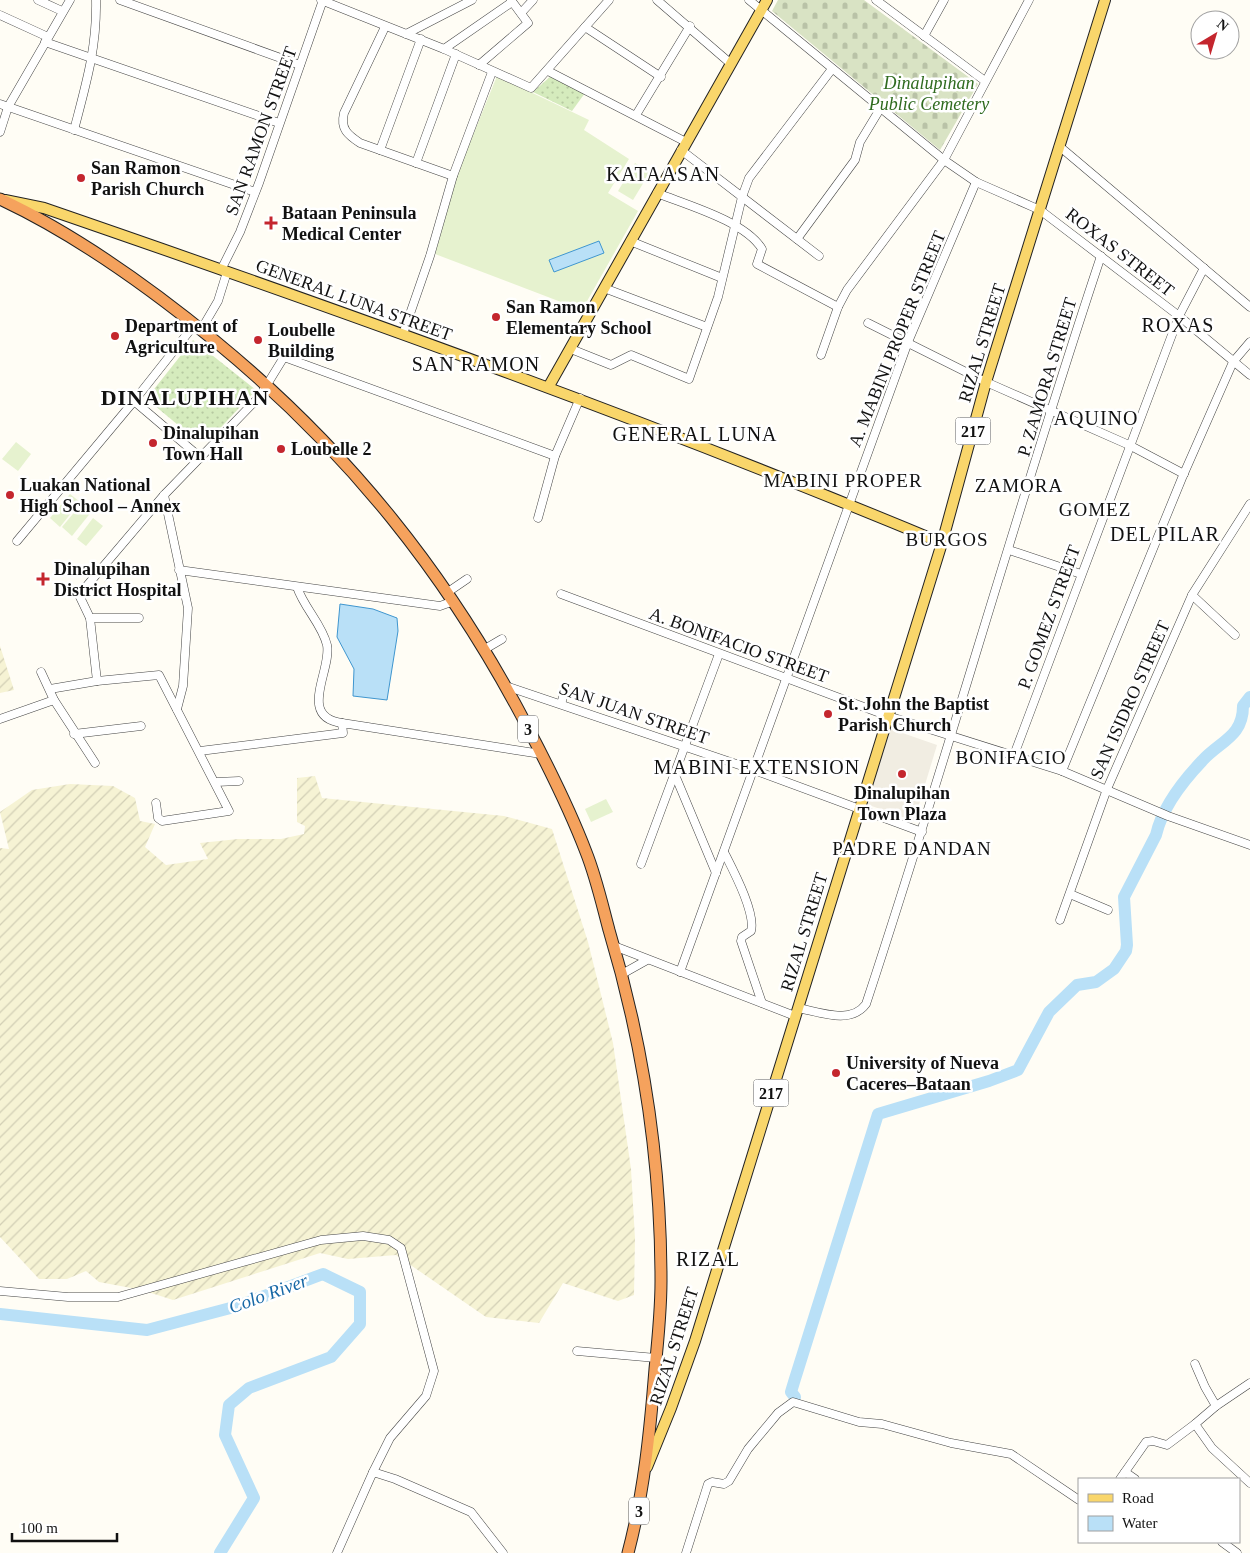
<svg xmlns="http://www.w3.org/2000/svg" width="1250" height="1553" font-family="Georgia,serif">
  <defs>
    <pattern id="farmland-furrows" width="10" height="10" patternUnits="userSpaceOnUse" patternTransform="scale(1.25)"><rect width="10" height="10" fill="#f6f3d4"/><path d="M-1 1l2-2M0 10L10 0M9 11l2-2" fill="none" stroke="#d2cfb5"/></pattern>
    <pattern id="grass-dots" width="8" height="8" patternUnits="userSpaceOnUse" patternTransform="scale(1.25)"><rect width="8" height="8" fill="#d5ebbd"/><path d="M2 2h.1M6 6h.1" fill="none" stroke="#b6c8a1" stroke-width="1.8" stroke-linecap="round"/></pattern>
    <pattern id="cemetery-stones" width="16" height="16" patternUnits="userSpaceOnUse" patternTransform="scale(1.25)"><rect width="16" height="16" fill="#d9e3c4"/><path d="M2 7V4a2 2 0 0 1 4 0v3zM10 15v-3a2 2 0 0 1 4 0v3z" fill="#b9c2a7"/></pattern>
  </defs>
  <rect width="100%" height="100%" fill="#fffdf5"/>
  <g fill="url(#farmland-furrows)">
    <polygon points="0,646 14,690 0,693"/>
    <polygon points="315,776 322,798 504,816 552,829 588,942 613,1043 631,1169 635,1239 634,1295 618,1301 563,1283 539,1323 486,1317 396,1255 348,1259 320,1253 173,1300 142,1290 99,1282 86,1271 67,1279 39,1279 0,1237 0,848 9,849 0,812 32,790 70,784 113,786 135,798 140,821 155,824 145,847 166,865 208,859 200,843 238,839 281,839 304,834 305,826 297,822 297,778"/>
  </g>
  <g fill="url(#grass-dots)">
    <polygon points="552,75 585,93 572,111 533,92"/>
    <polygon points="193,340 256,390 209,440 196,440 154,405 151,393"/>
  </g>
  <polygon fill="url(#cemetery-stones)" points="778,0 864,0 978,84 940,150 772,11"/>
  <g fill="#e6f2cf">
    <polygon points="497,76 589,120 584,130 629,159 608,193 638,211 582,310 435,254 458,172"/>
    <polygon points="635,163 650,172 633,200 618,191"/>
    <polygon points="16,442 31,454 18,471 2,459"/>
    <polygon points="70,494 80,502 60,527 50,518"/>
    <polygon points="82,503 92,511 72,536 62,527"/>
    <polygon points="93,518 103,526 86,546 77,539"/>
    <polygon points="606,799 613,812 591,822 585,809"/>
  </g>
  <polygon fill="#f1ede2" points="891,729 937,745 914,821 866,804"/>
  <g fill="#b9e0f7" stroke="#3f96cf">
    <polygon points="599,241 604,253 554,272 549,260"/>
    <polygon points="340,604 373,609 397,618 398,631 387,700 353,696 354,669 337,637"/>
  </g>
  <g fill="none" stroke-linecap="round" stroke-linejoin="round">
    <g stroke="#b9e0f7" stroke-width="12">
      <polyline points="0,1314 147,1330 238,1306 323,1274 360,1292 360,1324 331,1357 249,1388 229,1405 225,1435 254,1498 220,1553"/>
      <path d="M795,1397l-4,-5 3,-10 84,-268 111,-33 29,-11 31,-58 28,-27 19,-3 18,-13 12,-18 1,-6 -3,-48 32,-62c6,-27 27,-54 46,-74 18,-20 41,-24 41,-55l7,-9"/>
    </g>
    <defs>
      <g id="minor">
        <polyline points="38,0 62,11"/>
        <polyline points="120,0 300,65"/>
        <polyline points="321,0 444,49 531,88 609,0"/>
        <polyline points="657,0 730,63"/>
        <polyline points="749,0 944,160 976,182 1040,210 1179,316 1250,375"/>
        <polyline points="876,0 985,81"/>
        <polyline points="521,13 533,0"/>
        <polyline points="0,15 48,37"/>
        <path d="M385,27l-41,86c-4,16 4,22 16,30l93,33"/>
        <polyline points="585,27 661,77"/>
        <polyline points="406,34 472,0"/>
        <polyline points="924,36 944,0"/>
        <polyline points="45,42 279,123"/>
        <polyline points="444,49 512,2"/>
        <polyline points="479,65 528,23 511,0"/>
        <polyline points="548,71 686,142"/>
        <polyline points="0,104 255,192"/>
        <polyline points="636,115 690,26"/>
        <path d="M74,130c12,-46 23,-82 22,-130"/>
        <polyline points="0,132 8,107 70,0"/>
        <polyline points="1059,146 1250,307"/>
        <polyline points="380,150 421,39"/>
        <polyline points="681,150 819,256"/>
        <polyline points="416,163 456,54"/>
        <path d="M657,193c30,12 88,28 105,56l-5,15 81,43"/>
        <polyline points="797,239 855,160 860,142 880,109"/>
        <polyline points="630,241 722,278"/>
        <polyline points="221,270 240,232 259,183 323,0"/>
        <polyline points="604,288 707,327"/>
        <polyline points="868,323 986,382 1129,445 1184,474"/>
        <polyline points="201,330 218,301 227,272"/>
        <polyline points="403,334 430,256 453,176 492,72"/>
        <polyline points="571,349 611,365 631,355 689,379 718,297 742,197 749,178 832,69"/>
        <polyline points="821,355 838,307 847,290 944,160 1029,0"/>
        <polyline points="134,401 201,458"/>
        <polyline points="164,495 188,608 183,686 177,709"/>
        <polyline points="538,518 555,456 580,398"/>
        <polyline points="17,541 134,401 195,324"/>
        <polyline points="1009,550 1081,574"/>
        <polyline points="179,570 440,606 454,601"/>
        <path d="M297,587c7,21 25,37 30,58 5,25 -30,72 15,78"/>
        <polyline points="448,592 467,579"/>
        <polyline points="561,594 888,716 1062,771 1168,816 1250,845"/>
        <polyline points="1192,595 1235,635"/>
        <polyline points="90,618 139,618"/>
        <polyline points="485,649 502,639"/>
        <polyline points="41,672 54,700 95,763"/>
        <polyline points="97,681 90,618 79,595 164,495 260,396 284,357 555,456"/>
        <polyline points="506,686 754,770 922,832"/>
        <polyline points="50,689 97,681 159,675 229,811 162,821 158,818 156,803"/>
        <polyline points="561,704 566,687"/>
        <polyline points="0,719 54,700"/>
        <polyline points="74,734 141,726"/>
        <polyline points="200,751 343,733 342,723 541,754"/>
        <polyline points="1014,755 1179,316 1204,268"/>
        <polyline points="1062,771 1182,478 1233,362 1250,342"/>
        <polyline points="675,775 716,873"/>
        <polyline points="216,782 239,781"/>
        <path d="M724,852c9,18 32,61 27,79l-9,6 -1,4 21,62"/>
        <polyline points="641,864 719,654"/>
        <polyline points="1070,894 1108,910"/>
        <polyline points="1060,920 1107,789 1192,595 1250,504"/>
        <polyline points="614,946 795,1016"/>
        <polyline points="680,972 908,342 976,182"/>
        <polyline points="622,974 647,960"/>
        <path d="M798,1008c21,4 53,17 68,-4 82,-248 152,-500 235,-748"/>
        <polyline points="0,1291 68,1297 118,1297 321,1240 363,1236 389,1240 401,1248 434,1371 426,1396 390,1438 373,1472"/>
        <polyline points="577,1351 656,1358"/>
        <polyline points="1195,1364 1205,1387 1216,1406"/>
        <polyline points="1250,1383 1216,1406 1195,1424 1212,1448 1250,1483"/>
        <polyline points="1125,1472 1135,1479"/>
        <polyline points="1120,1479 1146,1442 1153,1441 1167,1445 1195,1424"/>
        <polyline points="1222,1542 1237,1553"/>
        <polyline points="337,1553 373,1472 395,1479 471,1512 503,1553"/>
        <polyline points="686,1553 708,1484 712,1482 724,1484 729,1481 748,1449 778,1413 793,1402 859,1422 882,1424 951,1443 1011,1454 1079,1500"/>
      </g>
      <g id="major">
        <path d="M5,200l39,8c302,104 603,212 898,335"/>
        <polyline points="549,386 767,0"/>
        <polyline points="647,1467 671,1408 695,1341 942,543 986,382 1105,0"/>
      </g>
      <path id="highway" d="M0,199c77,36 149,88 215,142 133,109 234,235 313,387 21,40 42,82 58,124 10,25 16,52 23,78 34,113 52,232 52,351 0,29 -3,59 -6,88 -5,63 -11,123 -27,184"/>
    </defs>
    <use href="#minor" stroke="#444" stroke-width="9"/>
    <use href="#major" stroke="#222" stroke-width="12"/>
    <use href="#highway" stroke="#222" stroke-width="13"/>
    <use href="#minor" stroke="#fff" stroke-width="8"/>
    <use href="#major" stroke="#f9d66b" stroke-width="10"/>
    <use href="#highway" stroke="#f5a25d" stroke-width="11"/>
  </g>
  <g fill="#c4262e" stroke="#fff" stroke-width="2">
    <circle cx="81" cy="178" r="5"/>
    <path d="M268.5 215.5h5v5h5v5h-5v5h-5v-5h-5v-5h5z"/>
    <circle cx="496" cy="317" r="5"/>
    <circle cx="115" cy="336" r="5"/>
    <circle cx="258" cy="340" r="5"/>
    <circle cx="153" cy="443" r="5"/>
    <circle cx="281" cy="449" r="5"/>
    <circle cx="10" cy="495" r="5"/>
    <path d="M40.5 571.5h5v5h5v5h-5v5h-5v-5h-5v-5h5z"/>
    <circle cx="828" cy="714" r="5"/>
    <circle cx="902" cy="774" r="5"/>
    <circle cx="836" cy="1073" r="5"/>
  </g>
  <g text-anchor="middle" stroke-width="5" stroke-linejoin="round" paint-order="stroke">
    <g fill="#fff" stroke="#585858" stroke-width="1">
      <rect x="955.5" y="417.5" width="35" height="27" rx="4"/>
      <rect x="518" y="715.5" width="20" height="27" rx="4"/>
      <rect x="753.5" y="1079.5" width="35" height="27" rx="4"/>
      <rect x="629" y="1497.5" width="20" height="27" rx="4"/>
    </g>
    <g font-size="16" font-weight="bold" fill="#111">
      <text x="973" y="437">217</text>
      <text x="528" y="735">3</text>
      <text x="771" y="1099">217</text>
      <text x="639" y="1517">3</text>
    </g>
    <g font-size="18" font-style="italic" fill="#2f6b1f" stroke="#fff">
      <text x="929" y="89">Dinalupihan<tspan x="929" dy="21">Public Cemetery</tspan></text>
    </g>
    <g font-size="18" fill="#111" stroke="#fff">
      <text transform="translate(261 131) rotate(-70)" y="6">SAN RAMON STREET</text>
      <text transform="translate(1120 252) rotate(38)" y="6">ROXAS STREET</text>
      <text transform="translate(354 300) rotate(20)" y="6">GENERAL LUNA STREET</text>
      <text transform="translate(897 339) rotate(-68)" y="6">A. MABINI PROPER STREET</text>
      <text transform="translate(982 343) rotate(-73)" y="6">RIZAL STREET</text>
      <text transform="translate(1047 377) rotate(-73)" y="6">P. ZAMORA STREET</text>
      <text transform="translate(1049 617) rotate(-70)" y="6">P. GOMEZ STREET</text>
      <text transform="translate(739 645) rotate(20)" y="6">A. BONIFACIO STREET</text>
      <text transform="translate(1130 700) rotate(-66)" y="6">SAN ISIDRO STREET</text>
      <text transform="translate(634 713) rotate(19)" y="6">SAN JUAN STREET</text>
      <text transform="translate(804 932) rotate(-73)" y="6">RIZAL STREET</text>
      <text transform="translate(674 1346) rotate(-72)" y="6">RIZAL STREET</text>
    </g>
    <g font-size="18" font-weight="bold" fill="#111" stroke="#fff" text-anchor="start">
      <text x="91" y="174">San Ramon<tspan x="91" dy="21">Parish Church</tspan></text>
      <text x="282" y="219">Bataan Peninsula<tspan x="282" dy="21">Medical Center</tspan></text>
      <text x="506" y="313">San Ramon<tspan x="506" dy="21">Elementary School</tspan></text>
      <text x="125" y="332">Department of<tspan x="125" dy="21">Agriculture</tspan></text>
      <text x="268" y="336">Loubelle<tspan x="268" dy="21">Building</tspan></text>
      <text x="163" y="439">Dinalupihan<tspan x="163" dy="21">Town Hall</tspan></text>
      <text x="291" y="455">Loubelle 2</text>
      <text x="20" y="491">Luakan National<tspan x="20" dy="21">High School – Annex</tspan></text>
      <text x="54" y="575">Dinalupihan<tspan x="54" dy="21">District Hospital</tspan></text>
      <text x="838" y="710">St. John the Baptist<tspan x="838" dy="21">Parish Church</tspan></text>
      <text x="902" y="799" text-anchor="middle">Dinalupihan<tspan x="902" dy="21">Town Plaza</tspan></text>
      <text x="846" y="1069">University of Nueva<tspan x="846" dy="21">Caceres–Bataan</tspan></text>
    </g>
    <g font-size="19" letter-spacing="1" fill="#111" stroke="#fff">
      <text x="843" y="487">MABINI PROPER</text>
      <text x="1019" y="492">ZAMORA</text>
      <text x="1095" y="516">GOMEZ</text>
      <text x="947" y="546">BURGOS</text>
      <text x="1011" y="764">BONIFACIO</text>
      <text x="912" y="855">PADRE DANDAN</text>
    </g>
    <g font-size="19" font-style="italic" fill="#1768a6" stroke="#fff">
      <text transform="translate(268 1293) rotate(-20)" y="7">Colo River</text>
    </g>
    <g font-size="20" letter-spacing="1" fill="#111" stroke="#fff">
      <text x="663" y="181">KATAASAN</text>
      <text x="1178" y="332">ROXAS</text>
      <text x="476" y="371">SAN RAMON</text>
      <text x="1096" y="425">AQUINO</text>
      <text x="695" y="441">GENERAL LUNA</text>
      <text x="1165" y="541">DEL PILAR</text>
      <text x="757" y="774">MABINI EXTENSION</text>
      <text x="708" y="1266">RIZAL</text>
    </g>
    <g font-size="22" font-weight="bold" letter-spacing="1" fill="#111" stroke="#fff">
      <text x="185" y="405">DINALUPIHAN</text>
    </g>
  </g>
  <rect x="1078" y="1478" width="162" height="65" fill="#ffffff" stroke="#a0a0a0"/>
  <rect x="1088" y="1494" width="25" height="8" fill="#f9d66b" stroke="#a0a0a0"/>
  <text x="1122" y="1503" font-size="15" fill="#111111">Road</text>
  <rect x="1088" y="1516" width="25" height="15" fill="#b9e0f7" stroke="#a0a0a0"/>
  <text x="1122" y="1528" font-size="15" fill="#111111">Water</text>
  <g transform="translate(1215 35) rotate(38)"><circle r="24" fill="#ffffff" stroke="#a0a0a0"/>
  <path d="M0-4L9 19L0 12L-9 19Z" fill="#c4262e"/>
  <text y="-8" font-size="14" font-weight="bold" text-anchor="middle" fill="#111111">N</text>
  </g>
  <path d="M12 1533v8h105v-8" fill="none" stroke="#111111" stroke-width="2.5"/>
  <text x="20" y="1533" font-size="15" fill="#111111" stroke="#ffffff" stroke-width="4" paint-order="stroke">100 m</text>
</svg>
